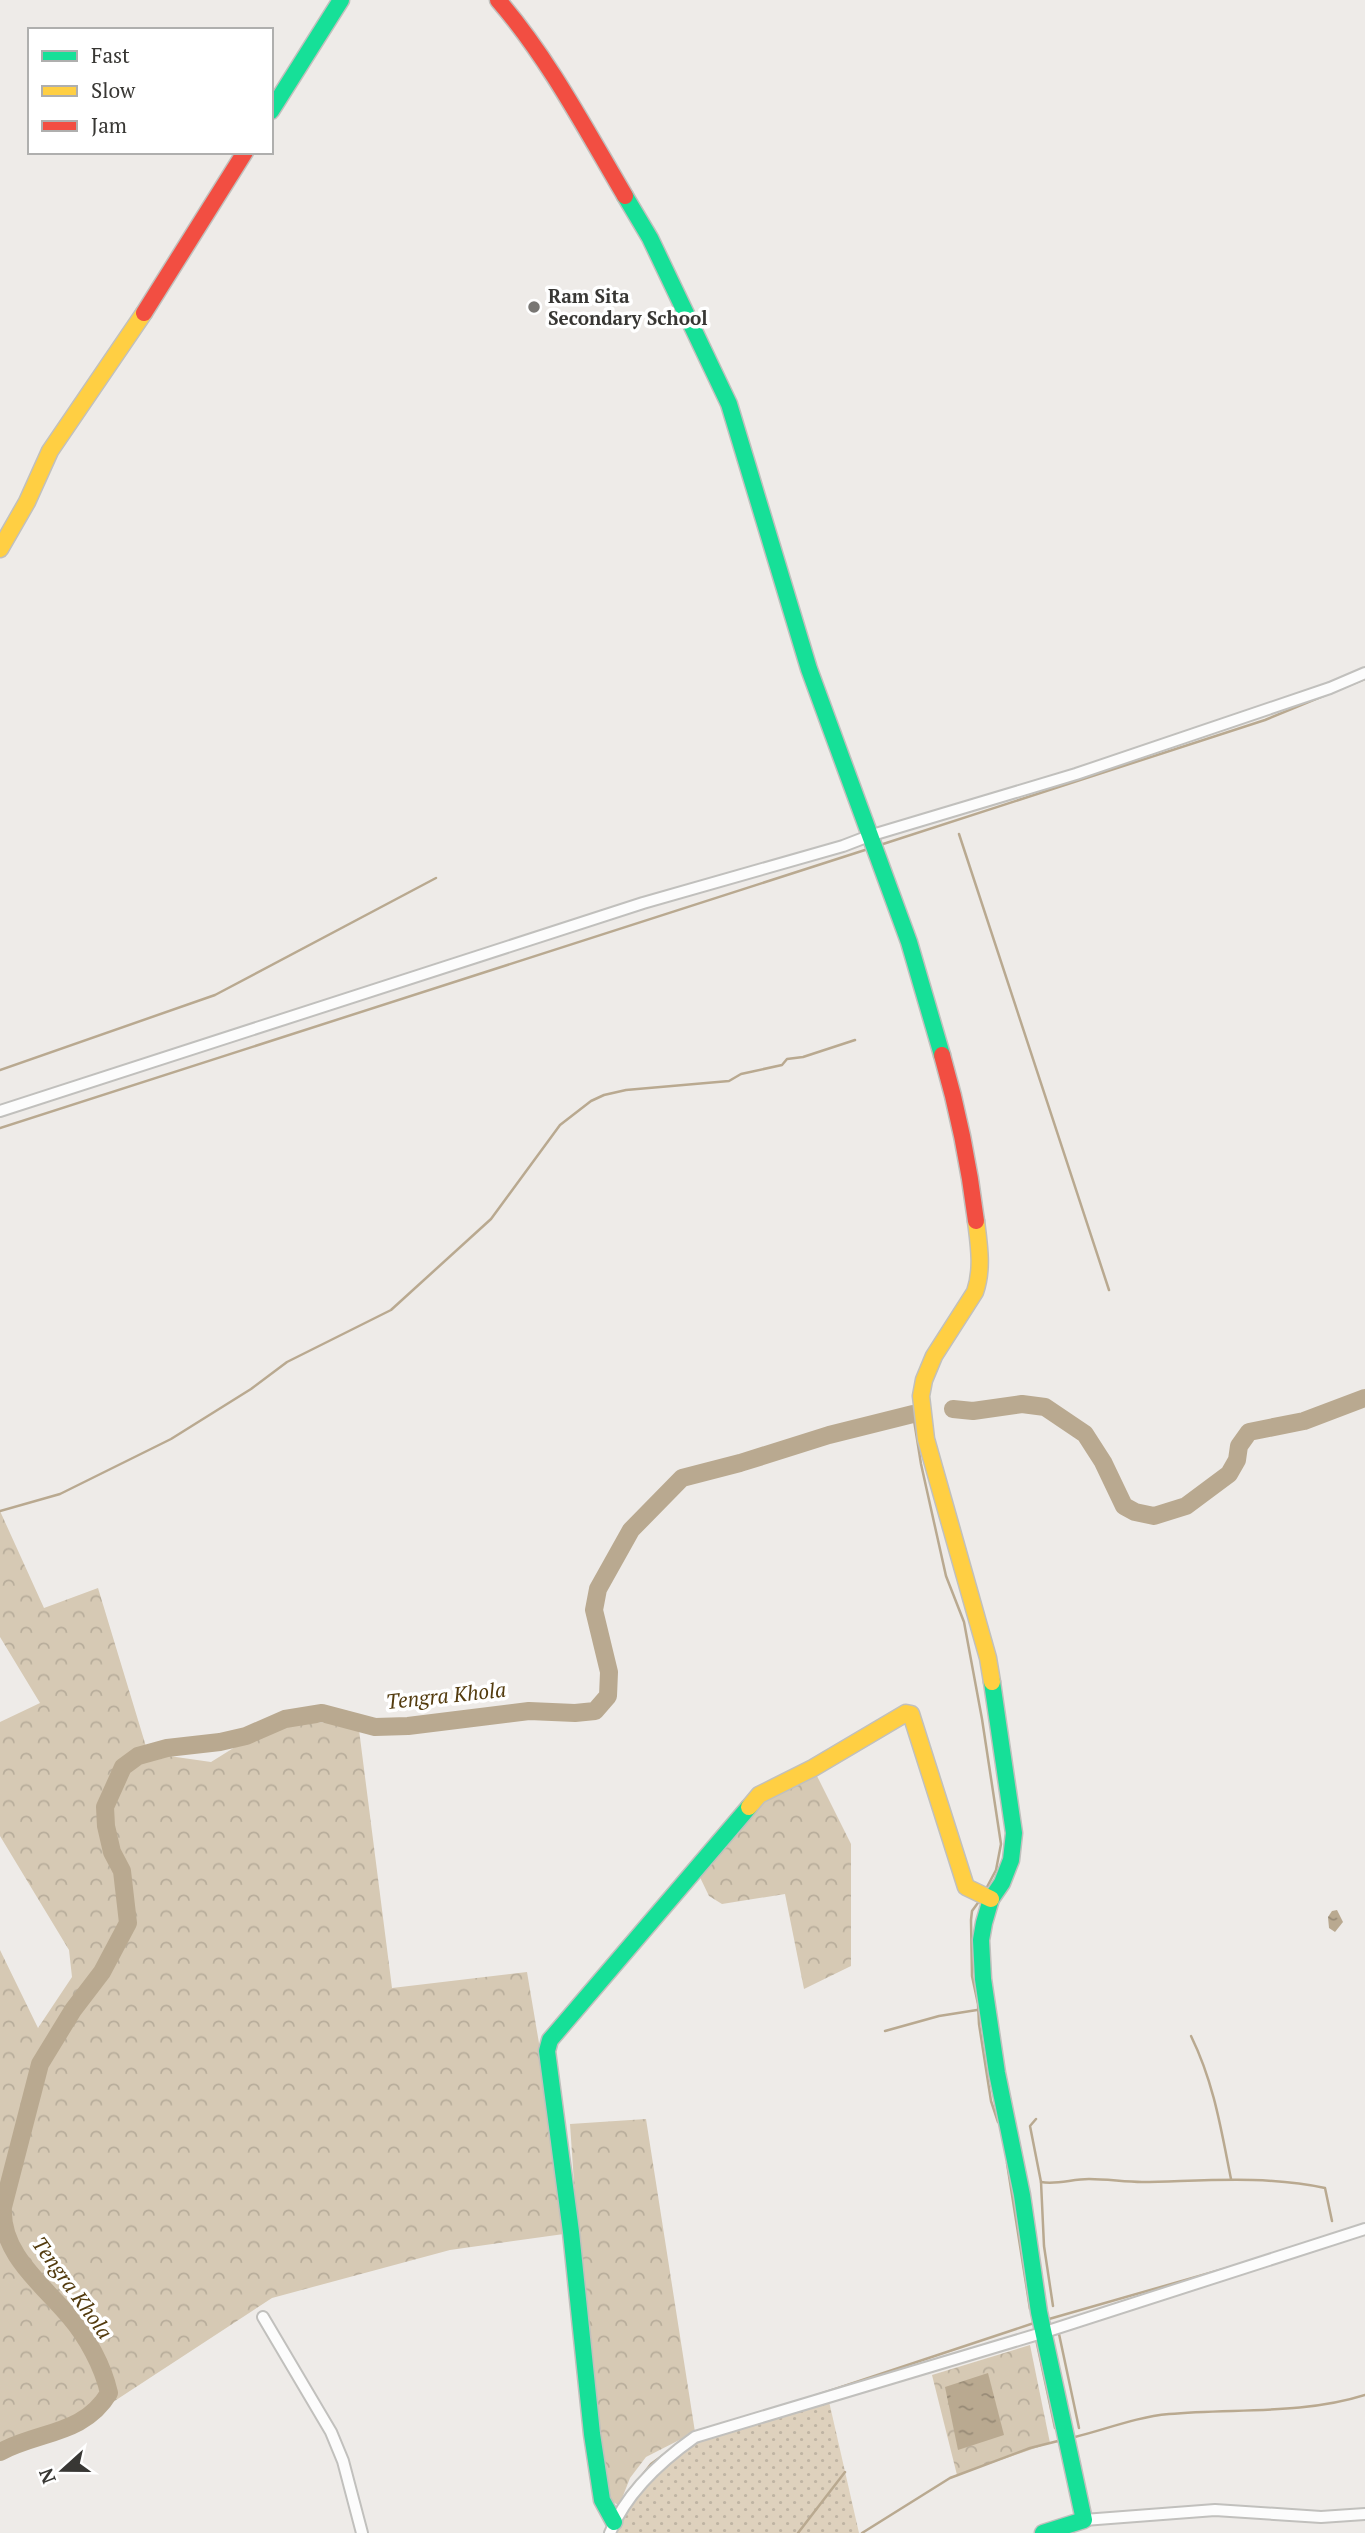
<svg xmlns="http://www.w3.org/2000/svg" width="1365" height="2533" font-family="'PT Serif',serif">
  <defs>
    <pattern id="grass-dots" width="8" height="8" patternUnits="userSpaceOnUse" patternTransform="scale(1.75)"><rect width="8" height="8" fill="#ded1bd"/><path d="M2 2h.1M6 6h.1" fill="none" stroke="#bfb4a3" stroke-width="1.8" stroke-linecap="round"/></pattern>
    <pattern id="forest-crowns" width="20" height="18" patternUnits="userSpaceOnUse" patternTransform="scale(1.75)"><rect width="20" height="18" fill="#d6c9b4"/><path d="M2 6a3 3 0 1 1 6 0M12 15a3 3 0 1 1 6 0" fill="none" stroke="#b8ad9b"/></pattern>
    <pattern id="water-ripples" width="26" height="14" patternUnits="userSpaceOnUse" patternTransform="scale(1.75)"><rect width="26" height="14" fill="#b9a990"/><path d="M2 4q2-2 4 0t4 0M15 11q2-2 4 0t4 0" fill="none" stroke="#978a76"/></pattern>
  </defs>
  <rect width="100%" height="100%" fill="#eeebe8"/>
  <polygon fill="url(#grass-dots)" points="828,2397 859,2533 611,2533 645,2480 668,2456 714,2432"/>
  <g fill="url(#forest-crowns)">
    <polygon points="0,1511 44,1608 98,1588 148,1753 211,1762 272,1724 358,1722 392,1988 527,1972 571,2233 450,2250 272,2298 84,2421 0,2451 0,1950 38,2028 72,1977 69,1950 0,1836 0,1722 40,1703 0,1637"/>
    <polygon points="813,1768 851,1844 851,1966 804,1989 785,1894 722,1904 709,1896 696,1869 759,1795"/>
    <polygon points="646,2119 695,2432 646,2457 630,2478 619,2506 602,2494 584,2329 570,2124"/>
    <polygon points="1030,2345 1050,2443 957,2475 932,2375"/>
  </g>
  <g fill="url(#water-ripples)">
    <polygon points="1337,1910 1343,1922 1335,1932 1329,1928 1328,1917 1332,1911"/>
    <polygon points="988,2373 1004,2435 958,2450 945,2387"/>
  </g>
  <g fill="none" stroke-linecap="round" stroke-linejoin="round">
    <g stroke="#b9a990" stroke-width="2.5">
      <polyline points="959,834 1109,1290"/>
      <polyline points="880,845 1265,720 1365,679"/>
      <polyline points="0,1070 215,995 436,878"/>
      <polyline points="0,1128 865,850"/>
      <polyline points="913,1414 921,1464 946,1576 964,1622 982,1719 1001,1844 996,1870 987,1887"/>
      <polyline points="0,1511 60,1494 171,1439 251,1389 287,1362 391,1310 491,1219 560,1125 591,1101 604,1095 626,1090 729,1081 741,1074 782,1065 787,1059 803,1057 855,1040"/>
      <polyline points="980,1900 972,1911 971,1920 972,1976 978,2004 979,2024 991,2101 998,2122"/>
      <polyline points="885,2031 939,2016 977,2010"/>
      <path d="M1191,2036c23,47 30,93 40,143"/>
      <polyline points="1036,2119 1030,2126 1041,2182 1044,2246 1053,2306"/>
      <polyline points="1007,2163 1030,2309"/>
      <path d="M1041,2182c16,3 31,-3 48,-3 18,0 36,3 53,3 61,-1 123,-7 183,6l7,33"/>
      <polyline points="1049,2319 1234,2266"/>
      <polyline points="1059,2334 1079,2428"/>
      <polyline points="1036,2339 1055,2428"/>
      <polyline points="805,2399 1034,2323"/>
      <path d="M1075,2437c32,-8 61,-20 94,-23 64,-6 133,1 196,-19"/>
      <polyline points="626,2496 651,2464 689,2436"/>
      <polyline points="798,2533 845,2472"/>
      <polyline points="862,2533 950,2478 1030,2448 1062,2440"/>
    </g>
    <g stroke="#b9a990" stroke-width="18">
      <polyline points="953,1409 973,1411 1022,1404 1045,1407 1085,1434 1103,1462 1124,1506 1135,1512 1154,1516 1186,1506 1229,1474 1237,1460 1239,1446 1249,1432 1304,1421 1365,1398"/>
      <path d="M0,2452c39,-21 84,-17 109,-59 -6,-27 -22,-56 -40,-77 -27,-32 -69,-63 -66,-109l37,-143 33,-54 29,-38 26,-49 -6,-52 -10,-19 -6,-26 -1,-19 18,-40 15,-11 29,-8 53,-6 26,-6 39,-17 37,-6 53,14 33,-1 121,-15 46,2 20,-2 13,-15 1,-24 -15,-62 4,-21 33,-59 51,-52 58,-15 89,-28 84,-21"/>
    </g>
    <defs>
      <g id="street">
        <polyline points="0,1111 643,903 843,846 869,836 1076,774 1330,688 1365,673"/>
        <polyline points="263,2317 331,2432 343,2461 362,2533"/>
        <polyline points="1084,2520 1215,2510 1321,2517 1365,2514"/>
        <path d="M610,2533c16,-40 51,-72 85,-96l350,-105 320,-103"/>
      </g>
      <g id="fast">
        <polyline points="271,111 341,0"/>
        <polyline points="625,196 650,238 729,404 809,669 909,942 942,1055"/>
        <polyline points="992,1682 1014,1833 1011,1860 1002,1883 991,1899 984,1923 981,1940 983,1979 997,2073 1022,2195 1039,2312 1084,2520 1043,2533"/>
        <polyline points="614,2522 602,2500 592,2434 571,2232 547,2051 550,2040 749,1807"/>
      </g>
      <g id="slow">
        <polyline points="0,549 27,502 50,451 144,313"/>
        <path d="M976,1221c3,24 7,48 -1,71l-41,64 -10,24 -3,16 5,43 62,219 4,24"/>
        <polyline points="749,1807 759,1795 813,1768 906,1713 911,1714 966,1887 991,1899"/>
      </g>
      <g id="jam">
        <path d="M498,0c51,59 88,130 127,196"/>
        <polyline points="144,313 245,152"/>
        <path d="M942,1055c16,55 27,109 34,166"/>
      </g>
    </defs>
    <use href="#street" stroke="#c1c0bd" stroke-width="14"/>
    <use href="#fast" stroke="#c1c0bd" stroke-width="19"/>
    <use href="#slow" stroke="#c1c0bd" stroke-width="19"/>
    <use href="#jam" stroke="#c1c0bd" stroke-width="19"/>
    <use href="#street" stroke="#fcfcfc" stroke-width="10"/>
    <use href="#fast" stroke="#16e098" stroke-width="16"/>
    <use href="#slow" stroke="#ffcf43" stroke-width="16"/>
    <use href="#jam" stroke="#f24e42" stroke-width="16"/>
  </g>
  <circle fill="#787673" stroke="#fff" stroke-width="2.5" cx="534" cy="307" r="7"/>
  <g text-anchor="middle" stroke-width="7" stroke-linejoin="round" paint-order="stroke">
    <g font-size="19" font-weight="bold" fill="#383734" stroke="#fff" text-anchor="start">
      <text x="548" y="303">Ram Sita<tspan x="548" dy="22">Secondary School</tspan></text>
    </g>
    <g font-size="21" font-style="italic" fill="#533b0e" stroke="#fff">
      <text transform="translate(446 1696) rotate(-6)" y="7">Tengra Khola</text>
      <text transform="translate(72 2288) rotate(54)" y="7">Tengra Khola</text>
    </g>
  </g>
  <rect x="28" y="28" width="245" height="126" fill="#ffffff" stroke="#afafae" stroke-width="2"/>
  <rect x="42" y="51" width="35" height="10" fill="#16e098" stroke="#afafae" stroke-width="2"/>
  <text x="91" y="63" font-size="21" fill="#383734">Fast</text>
  <rect x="42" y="86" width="35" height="10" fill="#ffcf43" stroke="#afafae" stroke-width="2"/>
  <text x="91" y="98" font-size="21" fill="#383734">Slow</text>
  <rect x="42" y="121" width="35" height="10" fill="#f24e42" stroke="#afafae" stroke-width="2"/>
  <text x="91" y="133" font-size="21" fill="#383734">Jam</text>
  <g transform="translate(63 2470) rotate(249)" stroke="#ffffff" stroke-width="5" paint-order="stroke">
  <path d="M0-5L12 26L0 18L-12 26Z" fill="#383734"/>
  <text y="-10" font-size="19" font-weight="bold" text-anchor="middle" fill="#383734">N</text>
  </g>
</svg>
